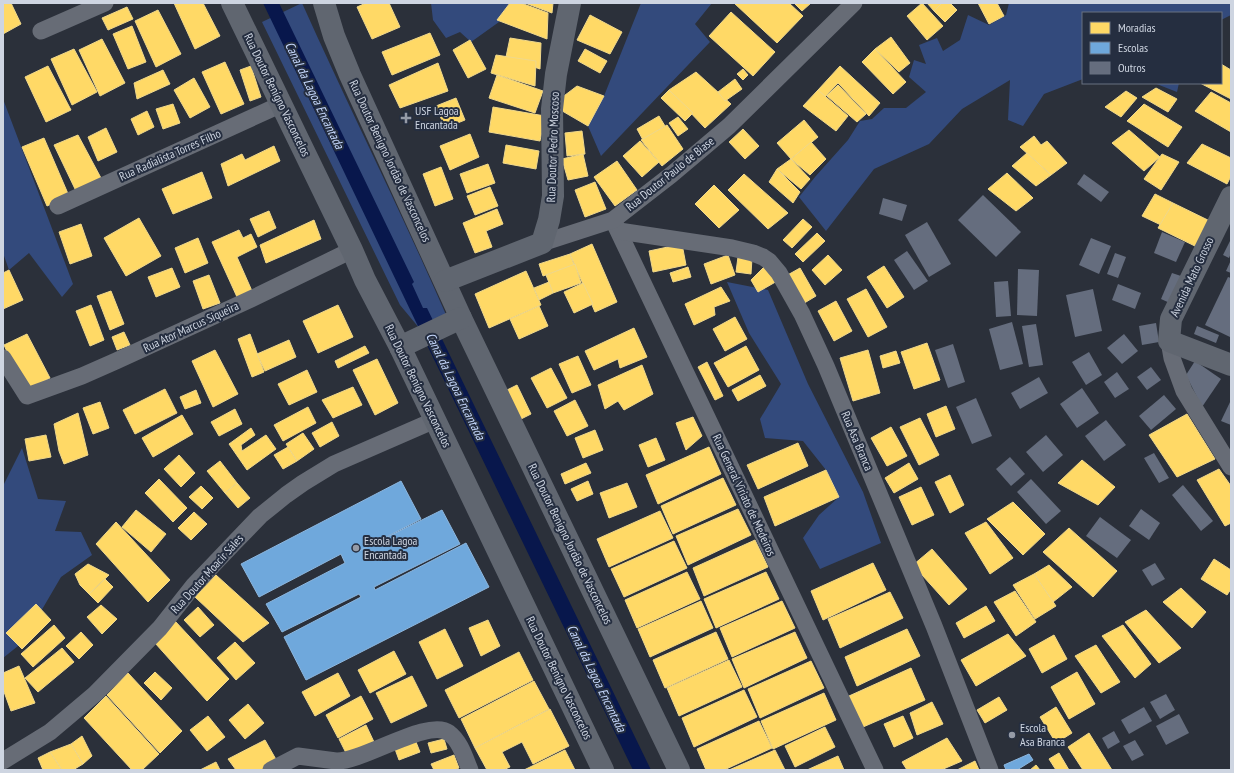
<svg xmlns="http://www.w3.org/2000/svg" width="1234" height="773" font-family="'PT Sans Narrow',sans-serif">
  <rect width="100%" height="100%" fill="#2b303a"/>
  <g fill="#334a7c">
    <path d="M302,3c47,105 99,208 145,314l-27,12 -20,-24 -138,-283z"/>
    <polygon points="431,3 517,3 499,22 471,42 460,32 446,38 433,20"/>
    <polygon points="641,3 712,3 695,24 710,42 601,156 588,126 604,96"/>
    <polygon points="1009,3 1231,3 1231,15 1221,20 1221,13 1083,13 1083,79 1044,94 1023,126 1008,120 1010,80 962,109 929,144 874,169 826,231 799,197 815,177 848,140 860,121 872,119 884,108 906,108 926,92 909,77 914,60 926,64 919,45 937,38 943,51 960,40 968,15 989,25 1006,15"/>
    <polygon points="1154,83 1179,83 1177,92"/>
    <polygon points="3,99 73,284 62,297 29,253 9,270 3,253"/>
    <polygon points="727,282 768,290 808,384 863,492 881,543 820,569 803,538 819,515 839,497 826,470 803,441 765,438 760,419 781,384 749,333"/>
    <polygon points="22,448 38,499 66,501 55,531 81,532 92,555 61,577 23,642 3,658 3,486"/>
  </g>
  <polygon fill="#08174c" points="263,3 279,3 414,282 412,284 423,308 427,308 651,770 633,770 427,345"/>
  <g fill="#ffd966" stroke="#f0d88b">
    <polygon points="3,3 11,3 21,24 3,34"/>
    <polygon points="174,3 203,3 220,36 195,49"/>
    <polygon points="366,3 389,3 400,27 372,39 357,7"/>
    <polygon points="510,3 521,3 548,13 547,39 497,20"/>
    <polygon points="525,3 553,3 552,13"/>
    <polygon points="734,3 789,3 803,16 777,43"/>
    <polygon points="794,3 811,3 802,11"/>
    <polygon points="922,3 943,26 927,40 907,16"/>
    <polygon points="927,3 942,3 934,11"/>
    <polygon points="942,3 950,3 957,10 945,22 934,11"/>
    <polygon points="978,3 997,3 1004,16 989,24"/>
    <polygon points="127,7 133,19 108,30 102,18"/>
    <polygon points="158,10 181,54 156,67 135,21"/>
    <polygon points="731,12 775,52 753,76 709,36"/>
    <polygon points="590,15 622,32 610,54 577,40"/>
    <polygon points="132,26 146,62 128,69 113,34"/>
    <polygon points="430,33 440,55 392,75 382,52"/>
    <polygon points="891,37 910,63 899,72 875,49"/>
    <polygon points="510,38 541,43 540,69 506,57"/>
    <polygon points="102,39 125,83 100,96 79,50"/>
    <polygon points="470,40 486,69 468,78 453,50"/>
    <polygon points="74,49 97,92 72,105 51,59"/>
    <polygon points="585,49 607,61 600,73 578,61"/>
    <polygon points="875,49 906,82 893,94 862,62"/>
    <polygon points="496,55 536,61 535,86 491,73"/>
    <polygon points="225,62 244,104 221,114 202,72"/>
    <polygon points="438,63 448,91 400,108 389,85"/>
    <polygon points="1221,64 1231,70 1231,99 1200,83 1221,83"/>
    <polygon points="48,66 71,110 46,122 25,77"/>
    <polygon points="251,66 261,97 250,101 240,70"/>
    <polygon points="840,66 880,103 869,116 838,83 825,97 818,90"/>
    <polygon points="743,69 748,75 743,80 737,74"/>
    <polygon points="163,70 170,84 137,99 134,83"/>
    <polygon points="696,72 731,104 705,128 669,90"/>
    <polygon points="497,75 543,91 535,113 489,98"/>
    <polygon points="194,78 210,107 190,118 174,90"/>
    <polygon points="735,79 742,89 725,101 718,92"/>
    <polygon points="838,85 866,114 857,122 827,96"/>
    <polygon points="577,86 604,96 588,126 552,105"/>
    <polygon points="1156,88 1177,99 1168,112 1142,97"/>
    <polygon points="669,90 693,113 685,121 661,98"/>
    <polygon points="818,90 848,116 836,131 803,106"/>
    <polygon points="1126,91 1137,98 1121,117 1105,107"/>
    <polygon points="1211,92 1231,103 1231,132 1195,111"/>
    <polygon points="456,98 465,120 445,128 436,106"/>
    <polygon points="173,104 180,123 163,129 156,109"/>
    <polygon points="1144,104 1182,127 1168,147 1127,121"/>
    <polygon points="493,107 545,116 540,141 489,132"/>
    <polygon points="147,111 154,127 138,135 131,119"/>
    <polygon points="659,116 665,126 643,140 637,129"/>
    <polygon points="678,117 688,129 678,136 669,123"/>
    <polygon points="804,120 818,137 791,159 777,143"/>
    <polygon points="667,125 683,149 662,166 641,140"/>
    <polygon points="106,128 117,152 98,161 88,137"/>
    <polygon points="743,129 759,146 745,159 729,142"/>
    <polygon points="1129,130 1160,157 1144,171 1112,143"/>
    <polygon points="582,131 585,154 567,156 565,133"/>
    <polygon points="470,134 479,157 450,170 440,146"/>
    <polygon points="78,135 101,178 76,191 54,145"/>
    <polygon points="1034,136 1041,145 1047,141 1067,163 1051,175 1020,147"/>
    <polygon points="44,138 69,196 47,206 22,147"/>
    <polygon points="640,141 659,162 642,177 623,156"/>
    <polygon points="811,142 826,159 810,175 791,159"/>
    <polygon points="1202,144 1231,158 1231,176 1227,184 1187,163"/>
    <polygon points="506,145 539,151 536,169 503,163"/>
    <polygon points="274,146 280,161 228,186 221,164 242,154 245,160"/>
    <polygon points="1027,153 1051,175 1036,186 1012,166"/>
    <polygon points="583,154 588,176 568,180 562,159"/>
    <polygon points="1162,154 1179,162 1161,190 1144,179"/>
    <polygon points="791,159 810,179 801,189 777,169"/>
    <polygon points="617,161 637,190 615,206 594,177"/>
    <polygon points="488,164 495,183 467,193 460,174"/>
    <polygon points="441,167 453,199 435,206 423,174"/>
    <polygon points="777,169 800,192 793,203 769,182"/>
    <polygon points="202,172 212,198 173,214 162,189"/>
    <polygon points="1007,173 1033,198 1016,211 988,189"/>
    <polygon points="744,174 788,213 768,229 728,190"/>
    <polygon points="595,182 606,209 585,217 575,190"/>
    <polygon points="714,185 739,210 719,228 695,204"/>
    <polygon points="490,187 498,206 475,215 467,196"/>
    <polygon points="1155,194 1173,203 1161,225 1142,216"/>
    <polygon points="1173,203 1216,224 1199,248 1158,228"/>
    <polygon points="497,209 503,224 486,231 492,247 475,253 463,223"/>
    <polygon points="269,211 276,228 258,237 250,219"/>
    <polygon points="139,218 161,256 126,276 104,238"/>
    <polygon points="803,219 812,227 792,248 783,240"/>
    <polygon points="314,220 321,239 266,263 260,245"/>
    <polygon points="81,224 92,256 70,264 59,232"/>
    <polygon points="239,230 243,238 251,234 257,247 237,257 252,291 237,297 212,242"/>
    <polygon points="817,233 825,241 803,262 795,254"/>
    <polygon points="198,238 208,263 185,273 175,248"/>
    <polygon points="592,244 617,302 595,312 570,254"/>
    <polygon points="682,244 686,265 653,272 649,251"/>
    <polygon points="570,254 574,265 543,276 539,264"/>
    <polygon points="728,255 735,275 711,284 704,264"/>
    <polygon points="828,255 842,270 825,285 812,270"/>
    <polygon points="738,257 752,258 751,274 736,272"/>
    <polygon points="769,262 779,280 758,292 751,280"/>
    <polygon points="575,264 581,283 553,293 546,275"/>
    <polygon points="884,266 904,297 887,308 867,277"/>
    <polygon points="688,267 691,277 673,282 670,273"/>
    <polygon points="172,268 180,287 156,297 148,277"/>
    <polygon points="800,268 816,296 801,305 784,277"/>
    <polygon points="9,270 23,300 3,309 3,273"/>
    <polygon points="526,271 541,305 489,328 475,294"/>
    <polygon points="209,275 220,303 203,309 193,281"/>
    <polygon points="549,282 553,293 539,300 534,288"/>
    <polygon points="583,283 593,304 574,313 564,292"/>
    <polygon points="721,287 730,301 714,307 715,315 694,325 685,304"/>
    <polygon points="866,289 887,327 868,337 847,299"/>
    <polygon points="111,291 124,324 110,330 97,296"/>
    <polygon points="836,301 852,331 834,341 818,311"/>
    <polygon points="91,305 104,340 90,346 76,311"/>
    <polygon points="338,305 353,337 318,353 303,321"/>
    <polygon points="539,306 548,326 519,339 510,319"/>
    <polygon points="735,317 747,339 725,351 713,329"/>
    <polygon points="634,328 647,357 620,368 618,359 594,370 585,351"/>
    <polygon points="124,332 130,345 117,350 112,337"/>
    <polygon points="27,334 50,378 25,391 4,345"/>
    <polygon points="250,334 264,372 252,377 238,339"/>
    <polygon points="289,340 296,357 265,371 257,354"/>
    <polygon points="927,343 940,380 914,389 901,352"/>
    <polygon points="365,346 369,353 338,368 335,361"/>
    <polygon points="746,346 759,370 728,387 714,363"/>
    <polygon points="215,350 238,394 213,407 192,361"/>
    <polygon points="868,350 880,393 853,401 840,358"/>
    <polygon points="896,351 900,363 883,368 880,356"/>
    <polygon points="578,356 591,385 572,393 559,364"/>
    <polygon points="377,359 398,403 375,415 353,370"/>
    <polygon points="707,362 723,396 715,400 698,367"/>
    <polygon points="642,365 653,394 624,410 618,401 605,409 598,385"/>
    <polygon points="551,368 567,398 547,408 531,378"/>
    <polygon points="307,370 317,392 289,405 278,384"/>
    <polygon points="760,375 766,386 738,401 732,390"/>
    <polygon points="517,385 531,414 521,419 507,390"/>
    <polygon points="353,387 362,405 333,418 322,400"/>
    <polygon points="165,389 177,413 135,434 123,410"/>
    <polygon points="196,390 201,403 185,409 180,397"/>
    <polygon points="575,400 588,426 567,436 554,411"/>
    <polygon points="100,402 109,428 93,434 83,408"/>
    <polygon points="946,406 955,429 936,437 927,414"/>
    <polygon points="308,407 316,423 283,441 274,425"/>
    <polygon points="235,409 242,424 219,436 211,422"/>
    <polygon points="78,413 88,455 64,464 59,451 54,424"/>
    <polygon points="1187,414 1215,459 1177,477 1149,435"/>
    <polygon points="182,415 193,434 153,457 142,438"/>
    <polygon points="693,417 702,436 686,450 676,423"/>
    <polygon points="920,418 939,455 919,465 900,427"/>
    <polygon points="332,422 339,436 320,447 312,433"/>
    <polygon points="891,427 907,456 887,466 871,438"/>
    <polygon points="251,428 255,435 241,445 242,451 266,435 276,449 247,470 229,444"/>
    <polygon points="595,430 603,450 583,458 575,438"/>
    <polygon points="303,433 314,449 297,461 286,444"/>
    <polygon points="46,435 51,457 29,461 25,439"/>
    <polygon points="656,438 665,460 648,467 639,445"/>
    <polygon points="798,443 808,466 758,489 747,465"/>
    <polygon points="288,447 297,461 283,469 274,455"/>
    <polygon points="709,447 721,474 658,504 646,475"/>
    <polygon points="179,455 195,473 181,487 164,469"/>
    <polygon points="1082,460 1115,487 1098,505 1058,483"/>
    <polygon points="220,461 237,483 225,493 207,471"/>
    <polygon points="586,463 591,473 565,484 561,474"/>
    <polygon points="909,463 918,479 894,493 885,478"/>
    <polygon points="1219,469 1231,486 1231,523 1225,526 1197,480"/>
    <polygon points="826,470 839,497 775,526 764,497"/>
    <polygon points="950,475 964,505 950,513 935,482"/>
    <polygon points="723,478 736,505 673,534 661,506"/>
    <polygon points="159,479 187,508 173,522 145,493"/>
    <polygon points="588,481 593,494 577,501 571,489"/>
    <polygon points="237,483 250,498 238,508 225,493"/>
    <polygon points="627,483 637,507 609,518 600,493"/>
    <polygon points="201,486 213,498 202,509 189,497"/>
    <polygon points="921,487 934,515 912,525 899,497"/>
    <polygon points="1013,502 1045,534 1023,555 987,519"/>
    <polygon points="738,509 751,535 688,565 676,536"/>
    <polygon points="136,510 166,534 151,552 122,527"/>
    <polygon points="660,511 673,538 609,567 597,539"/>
    <polygon points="194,512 207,524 191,540 178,528"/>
    <polygon points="116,522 170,580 148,602 96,544"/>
    <polygon points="986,522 1013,558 990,574 965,533"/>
    <polygon points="1069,528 1117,571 1093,597 1043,552"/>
    <polygon points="755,540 768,567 704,596 693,568"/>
    <polygon points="674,541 687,568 624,597 611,569"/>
    <polygon points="932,549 967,589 949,605 913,565"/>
    <polygon points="1214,559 1231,570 1231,589 1227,595 1201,579"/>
    <polygon points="873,563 886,590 823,620 811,591"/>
    <polygon points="88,564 109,575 89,594 80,585 75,574"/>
    <polygon points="1049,565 1072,587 1053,602 1034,574"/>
    <polygon points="687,572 700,599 637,628 625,600"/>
    <polygon points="766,572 779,599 716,628 704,599"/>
    <polygon points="1034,574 1056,606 1035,619 1013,585"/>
    <polygon points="216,575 269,623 243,642 195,597"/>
    <polygon points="105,579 113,587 98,603 89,594"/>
    <polygon points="1181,588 1206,612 1192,628 1163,602"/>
    <polygon points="1015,591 1036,622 1016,636 994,602"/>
    <polygon points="890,592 903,618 840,648 828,619"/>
    <polygon points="701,601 713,628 650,657 638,629"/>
    <polygon points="782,601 795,628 732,657 720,628"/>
    <polygon points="36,604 51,620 22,649 6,633"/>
    <polygon points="101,605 117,619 102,634 87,617"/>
    <polygon points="986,606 995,621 964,638 956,623"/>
    <polygon points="198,607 214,625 200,637 184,620"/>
    <polygon points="1146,610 1181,648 1159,663 1125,622"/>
    <polygon points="488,620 500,646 481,656 469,628"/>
    <polygon points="175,621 229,679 207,701 155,643"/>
    <polygon points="54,625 65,638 33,667 21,654"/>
    <polygon points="1123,625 1151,664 1135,678 1102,636"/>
    <polygon points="445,629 463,666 437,679 419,642"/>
    <polygon points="907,629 920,656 857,686 845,657"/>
    <polygon points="81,632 93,645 79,659 66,646"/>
    <polygon points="716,632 728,659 665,688 653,660"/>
    <polygon points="795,632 807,658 744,688 732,659"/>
    <polygon points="1008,634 1026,656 976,686 961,660"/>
    <polygon points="1054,635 1067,659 1042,673 1029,649"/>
    <polygon points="235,642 255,663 236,680 217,658"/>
    <polygon points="1096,645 1120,682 1101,693 1075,656"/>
    <polygon points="62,648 74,662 38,692 25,678"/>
    <polygon points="394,651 406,674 370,693 358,670"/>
    <polygon points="519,652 533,680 459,718 445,690"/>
    <polygon points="729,660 742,687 679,716 667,688"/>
    <polygon points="811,661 824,688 760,718 748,689"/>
    <polygon points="19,666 35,703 11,711 3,689 3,673"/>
    <polygon points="911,668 925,700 863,727 849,696"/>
    <polygon points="155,672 172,688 161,700 144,683"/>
    <polygon points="1077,672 1095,704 1069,719 1051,687"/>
    <polygon points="128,673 182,731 160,753 107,695"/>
    <polygon points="338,673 350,696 315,716 302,692"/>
    <polygon points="412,676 427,706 391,723 376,693"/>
    <polygon points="534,681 549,709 475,748 461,719"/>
    <polygon points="744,690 757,717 694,747 682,718"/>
    <polygon points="824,693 836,720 773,749 761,721"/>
    <polygon points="106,696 159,754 142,770 132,770 84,718"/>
    <polygon points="361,696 373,719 338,738 326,715"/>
    <polygon points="999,697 1007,710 985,723 977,710"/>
    <polygon points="932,702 943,724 917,735 910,713"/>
    <polygon points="248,704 264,723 245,739 229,720"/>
    <polygon points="1056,707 1072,733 1056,743 1040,717"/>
    <polygon points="550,709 569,746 533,764 522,742 502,752 510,767 503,770 487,770 475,748"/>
    <polygon points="208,716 225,737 207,751 190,730"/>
    <polygon points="903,716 913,738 894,747 884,724"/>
    <polygon points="759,721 772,748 724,770 706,770 697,749"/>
    <polygon points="366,725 374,742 347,755 339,739"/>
    <polygon points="825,727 835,747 795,767 785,746"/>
    <polygon points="1089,733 1112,770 1083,770 1068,747"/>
    <polygon points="82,736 92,756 83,764 71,744"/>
    <polygon points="947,738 962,761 941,770 907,770 902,762"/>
    <polygon points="444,739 447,749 431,753 428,743"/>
    <polygon points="265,740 278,763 264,770 236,770 228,759"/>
    <polygon points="416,742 420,752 399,760 395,749"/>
    <polygon points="71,744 83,764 73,770 62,770 50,752"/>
    <polygon points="565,750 575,770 524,770"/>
    <polygon points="775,750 785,770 729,770"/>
    <polygon points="50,752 62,770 43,770 38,758"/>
    <polygon points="1059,753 1069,770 1056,770 1049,759"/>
    <polygon points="454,755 459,768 454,770 434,770 431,764"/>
    <polygon points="838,756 844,770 807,770"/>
    <polygon points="975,761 979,770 957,770"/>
    <polygon points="216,762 220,770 200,770"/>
    <polygon points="1036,765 1040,770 1030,770"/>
  </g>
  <g fill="#6fa8dc" stroke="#8cb6de">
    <polygon points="401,481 421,519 357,552 442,510 460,544 374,587 375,590 466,543 489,587 306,680 284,637 361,597 359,594 282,632 266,604 345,563 341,554 259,597 241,564"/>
    <polygon points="1029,754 1033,760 1017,770 1006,770 1004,765"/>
  </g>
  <g fill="#656d7e">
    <polygon points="1084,174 1109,192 1101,202 1077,184"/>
    <polygon points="983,195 1021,232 996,257 958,220"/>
    <polygon points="883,198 907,205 902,221 879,214"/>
    <polygon points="927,222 951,264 929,277 905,235"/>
    <polygon points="1162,232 1185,242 1176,262 1154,253"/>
    <polygon points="1091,238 1111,246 1099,274 1079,265"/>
    <polygon points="1231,239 1231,253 1229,258 1223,255"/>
    <polygon points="907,251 928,281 914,290 894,260"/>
    <polygon points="1115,253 1126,257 1118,278 1107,274"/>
    <polygon points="1231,260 1231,273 1226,271"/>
    <polygon points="1018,269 1039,270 1037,316 1017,315"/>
    <polygon points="1172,273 1184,277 1172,304 1161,299"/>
    <polygon points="1228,277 1231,278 1231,334 1230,337 1205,325"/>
    <polygon points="1008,281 1011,316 996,317 994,282"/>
    <polygon points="1118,284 1141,293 1135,309 1112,300"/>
    <polygon points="1093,289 1102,331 1075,337 1066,295"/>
    <polygon points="1012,322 1023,364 1000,370 989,329"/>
    <polygon points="1156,323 1159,342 1142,345 1139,326"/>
    <polygon points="1036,324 1043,365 1029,367 1022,326"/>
    <polygon points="1197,326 1219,335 1216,343 1194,334"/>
    <polygon points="1124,334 1138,351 1122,364 1107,348"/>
    <polygon points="953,344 965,382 948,388 935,350"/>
    <polygon points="1089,352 1102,375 1086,385 1072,362"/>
    <polygon points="1195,361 1221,379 1202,407 1186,375"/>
    <polygon points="1151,367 1161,380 1147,390 1137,377"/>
    <polygon points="1117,372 1129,389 1115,398 1104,382"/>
    <polygon points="1039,377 1048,393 1020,409 1011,393"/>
    <polygon points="1082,388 1099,413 1077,428 1060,404"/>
    <polygon points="1164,395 1176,409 1151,430 1139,416"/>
    <polygon points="976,398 992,436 972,444 956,407"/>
    <polygon points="1231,400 1231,425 1221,421"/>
    <polygon points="1106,420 1126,445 1104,461 1085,436"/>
    <polygon points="1046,435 1063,455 1043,472 1026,452"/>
    <polygon points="1154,453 1169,478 1159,483 1144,458"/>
    <polygon points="1010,457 1025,474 1011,486 996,469"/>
    <polygon points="1031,479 1061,511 1046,524 1017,492"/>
    <polygon points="1183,485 1213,521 1201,531 1172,495"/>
    <polygon points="1141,509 1160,523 1149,540 1129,526"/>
    <polygon points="1100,517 1131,540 1117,558 1086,536"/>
    <polygon points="1155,563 1165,579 1152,586 1142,570"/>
    <polygon points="1166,694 1175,710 1160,719 1150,702"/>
    <polygon points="1144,707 1152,721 1129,734 1121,720"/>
    <polygon points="1179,714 1189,733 1166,745 1156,726"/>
    <polygon points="1114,731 1120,742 1108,749 1102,738"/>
    <polygon points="1135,740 1144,755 1132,761 1123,746"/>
  </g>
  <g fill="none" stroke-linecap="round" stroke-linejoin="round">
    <g stroke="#676c76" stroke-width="17">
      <polyline points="41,31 105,3"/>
      <polyline points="58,206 282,104"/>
      <polyline points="613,220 875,770"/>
      <polyline points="619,231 732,248 753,253 763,257 769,261 779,273 802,314 826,366 934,626 990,770"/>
      <polyline points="542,243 613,220 671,175 729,126 854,3"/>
      <polyline points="1169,341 1172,358 1184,391 1231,467"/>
      <polyline points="3,358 27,396 82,376 116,361 251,299 352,250"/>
      <polyline points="3,761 50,732 95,694 160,628 194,585 234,543 260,516 286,495 303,483 334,464 435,420"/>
      <path d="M271,770l27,-14 38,5c27,1 93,-44 113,-28 11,8 16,25 21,37"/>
    </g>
    <g stroke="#606670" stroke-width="22">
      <polyline points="232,3 352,250 365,280 400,347 603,770"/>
      <polyline points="324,3 334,36 350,75 461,318 679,770"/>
      <polyline points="1231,197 1171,319 1169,341 1231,365"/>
      <polyline points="445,281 542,243 549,220 553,196 552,109 556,74 570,3"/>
      <polyline points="400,347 461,318"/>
    </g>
  </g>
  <g fill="#959ba7" stroke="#252e40" stroke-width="1.5">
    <path d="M404 112h4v4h4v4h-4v4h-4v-4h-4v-4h4z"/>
    <circle cx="356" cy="548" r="4"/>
    <circle cx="1012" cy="735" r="4"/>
  </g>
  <g text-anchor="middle" stroke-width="4" stroke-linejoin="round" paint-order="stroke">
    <g font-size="12" fill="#ced5e1" stroke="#252e40">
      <text transform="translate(277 95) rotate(64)" y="4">Rua Doutor Benígno Vasconcelos</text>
      <text transform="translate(553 147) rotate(-88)" y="4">Rua Doutor Pedro Moscoso</text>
      <text transform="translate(170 155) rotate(-24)" y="4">Rua Radialista Torres Filho</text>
      <text transform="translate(390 161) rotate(65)" y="4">Rua Doutor Benigno Jordão de Vasconcelos</text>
      <text transform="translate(670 174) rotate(-39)" y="4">Rua Doutor Paulo de Biase</text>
      <text transform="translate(1192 277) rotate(-65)" y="4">Avenida Mato Grosso</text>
      <text transform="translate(191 327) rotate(-25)" y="4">Rua Ator Marcus Siqueira</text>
      <text transform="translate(418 386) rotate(64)" y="4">Rua Doutor Benígno Vasconcelos</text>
      <text transform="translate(857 441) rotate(67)" y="4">Rua Asa Branca</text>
      <text transform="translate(744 495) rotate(65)" y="4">Rua General Viriato de Medeiros</text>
      <text transform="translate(570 544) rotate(64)" y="4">Rua Doutor Benigno Jordão de Vasconcelos</text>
      <text transform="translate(207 574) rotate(-48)" y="4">Rua Doutor Moacir Sáles</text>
      <text transform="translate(559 678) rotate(64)" y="4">Rua Doutor Benígno Vasconcelos</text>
    </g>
    <g font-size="12" fill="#ced5e1" stroke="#252e40" text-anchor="start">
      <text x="415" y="115">USF Lagoa<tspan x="415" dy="14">Encantada</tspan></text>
      <text x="364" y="545">Escola Lagoa<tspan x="364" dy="14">Encantada</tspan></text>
      <text x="1020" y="732">Escola<tspan x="1020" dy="14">Asa Branca</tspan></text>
    </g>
    <g font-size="13" font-style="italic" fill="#c5d7fb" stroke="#252e40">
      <text transform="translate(315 95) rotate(64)" y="5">Canal da Lagoa Encantada</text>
      <text transform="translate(456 386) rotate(64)" y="5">Canal da Lagoa Encantada</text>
      <text transform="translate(597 678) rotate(64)" y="5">Canal da Lagoa Encantada</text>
    </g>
  </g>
  <rect width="1234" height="773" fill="none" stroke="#ced5e1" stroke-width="8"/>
  <rect x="1082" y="12" width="140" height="72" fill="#252e40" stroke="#697180"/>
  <rect x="1090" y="22" width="20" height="12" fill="#ffd966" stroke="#697180"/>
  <text x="1118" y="32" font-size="12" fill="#ced5e1">Moradias</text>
  <rect x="1090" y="42" width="20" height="12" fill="#6fa8dc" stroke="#697180"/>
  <text x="1118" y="52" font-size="12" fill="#ced5e1">Escolas</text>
  <rect x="1090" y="62" width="20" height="12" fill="#656d7e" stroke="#697180"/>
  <text x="1118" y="72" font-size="12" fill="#ced5e1">Outros</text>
</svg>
